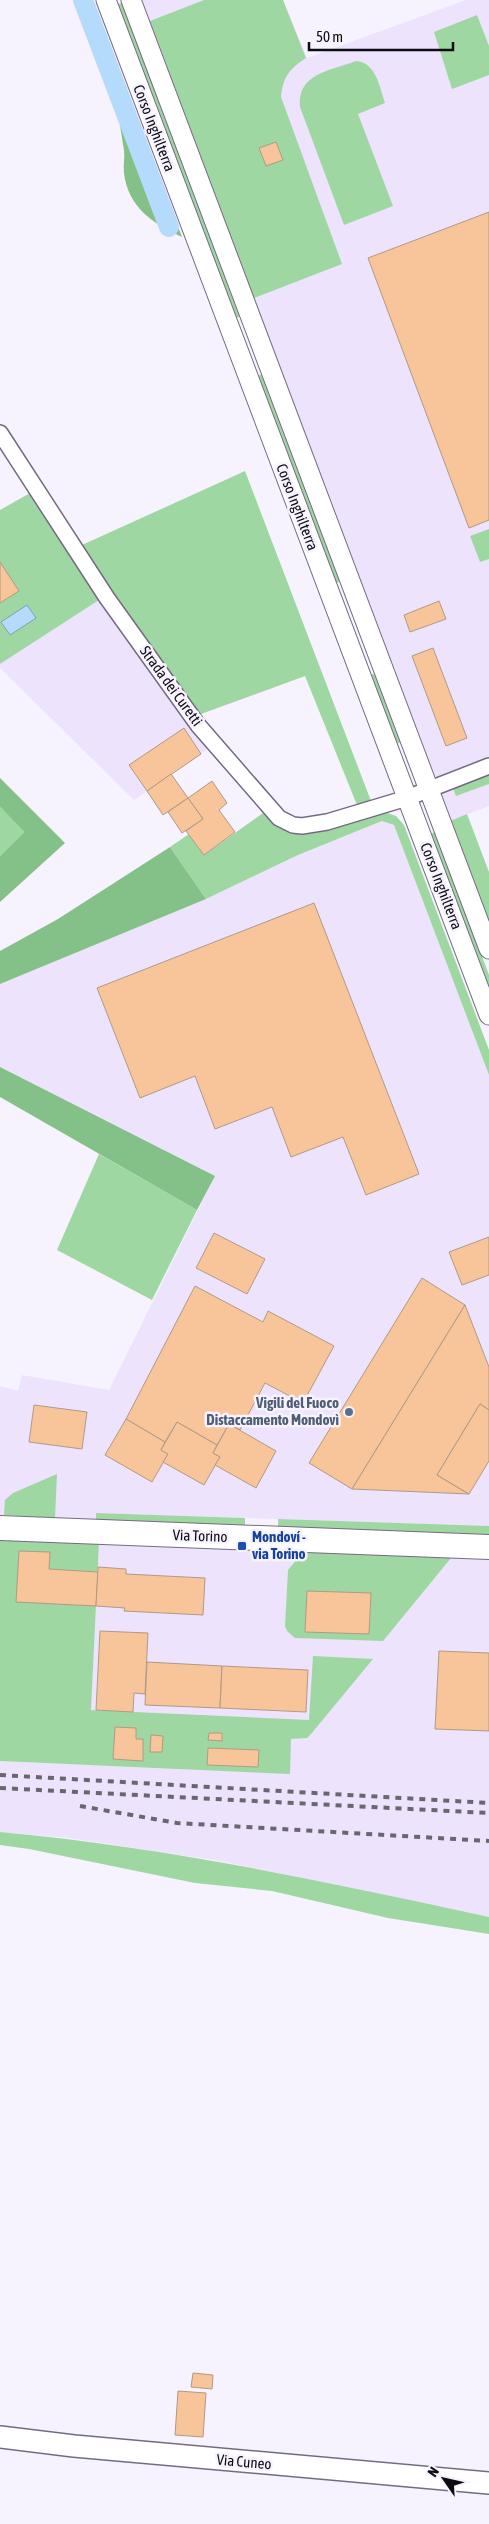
<svg xmlns="http://www.w3.org/2000/svg" width="489" height="2524" font-family="'Asap Condensed',sans-serif">
  <rect width="100%" height="100%" fill="#f7f3fe"/>
  <g fill="#ede3fd">
    <polygon points="142,0 283,0 307,58 466,0 489,0 489,806 450,821"/>
    <polygon points="99,600 209,748 134,800 0,668 0,664"/>
    <polygon points="382,821 394,825 489,1075 489,1526 97,1513 96,1520 0,1515 0,1386 18,1391 22,1375 109,1390 215,1176 0,1067 0,984 206,899 298,855"/>
    <polygon points="99,1542 489,1559 489,1917 220,1861 69,1838 0,1832 0,1761 88,1765"/>
  </g>
  <g fill="#9fd7a2">
    <path d="M204,0h79l23,58c-17,11 -23,19 -25,39l61,167 -88,34 -104,-277z"/>
    <polygon points="122,3 241,316 236,318 116,5"/>
    <polygon points="477,15 489,46 489,75 452,89 434,32"/>
    <path d="M356,61c20,1 24,27 29,42l-27,11 35,92 -49,19 -44,-118c-3,-34 30,-36 56,-46z"/>
    <polygon points="263,374 341,581 336,583 258,376"/>
    <polygon points="245,471 371,801 357,805 305,676 201,714 113,593 82,545"/>
    <polygon points="30,493 99,600 0,664 0,510"/>
    <polygon points="489,529 489,559 480,562 470,536"/>
    <polygon points="376,673 402,742 396,744 370,675"/>
    <polygon points="489,775 489,784 456,796 453,788"/>
    <polygon points="0,807 26,832 0,856"/>
    <polygon points="384,812 396,816 404,825 489,1050 489,1075 394,825 382,821 298,855 206,899 170,847 189,834 204,855 263,813 276,823"/>
    <polygon points="467,814 489,872 489,922 450,821"/>
    <polygon points="435,832 489,975 489,990 430,834"/>
    <polygon points="99,1154 197,1210 152,1300 57,1250"/>
    <polygon points="57,1474 55,1518 4,1515 5,1500 13,1493"/>
    <polygon points="96,1513 245,1518 245,1525 96,1520"/>
    <polygon points="278,1519 489,1526 489,1536 278,1527"/>
    <polygon points="0,1537 99,1542 91,1710 309,1720 313,1656 373,1659 311,1734 307,1738 291,1739 290,1774 0,1761"/>
    <polygon points="304,1551 451,1558 383,1641 295,1638 287,1631 285,1626 288,1570"/>
    <path d="M0,1832c166,15 327,50 489,85v17l-101,-16 -116,-27 -77,-8 -166,-34 -29,-4z"/>
  </g>
  <g fill="#84c188">
    <path d="M122,78l60,159c-29,-13 -54,-30 -58,-64 -1,-8 1,-16 0,-23 -4,-28 -9,-44 -2,-72z"/>
    <polygon points="0,778 65,843 0,902 0,856 25,832 0,807"/>
    <polygon points="170,847 206,899 0,984 0,951 58,919"/>
    <polygon points="0,1067 215,1176 197,1210 0,1097"/>
  </g>
  <polygon fill="#b4dbfc" stroke="#829db6" points="27,605 36,618 10,635 1,622"/>
  <g fill="none" stroke-linecap="round" stroke-linejoin="round">
    <polyline stroke="#b4dbfc" stroke-width="20" points="83,0 169,227"/>
  </g>
  <g fill="#f7c599" stroke="#b09a87">
    <polygon points="276,142 283,160 266,166 259,148"/>
    <polygon points="489,212 489,520 469,528 368,258"/>
    <polygon points="0,562 19,591 0,603"/>
    <polygon points="439,601 446,619 410,632 404,615"/>
    <polygon points="433,648 467,738 446,746 412,656"/>
    <polygon points="184,728 201,754 147,791 129,765"/>
    <polygon points="171,774 188,798 163,815 147,791"/>
    <polygon points="212,781 227,803 219,810 235,832 204,855 186,831 203,819 188,798"/>
    <polygon points="188,798 203,819 182,833 168,812"/>
    <polygon points="314,903 419,1174 366,1195 343,1137 291,1157 272,1107 215,1129 195,1076 140,1098 97,988"/>
    <polygon points="214,1233 265,1259 247,1294 196,1268"/>
    <polygon points="489,1237 489,1275 462,1285 449,1252"/>
    <polygon points="422,1278 465,1305 352,1489 309,1463"/>
    <polygon points="195,1286 263,1322 268,1311 334,1346 303,1403 265,1383 240,1430 229,1424 217,1445 177,1422 165,1442 126,1419"/>
    <polygon points="465,1305 489,1367 489,1410 480,1404 437,1475 469,1494 352,1489"/>
    <polygon points="480,1404 489,1410 489,1461 469,1494 437,1475"/>
    <polygon points="34,1405 87,1412 82,1449 29,1442"/>
    <polygon points="126,1419 165,1442 161,1450 168,1454 152,1482 105,1455"/>
    <polygon points="177,1422 217,1445 213,1453 220,1457 204,1485 163,1462 168,1454 161,1450"/>
    <polygon points="229,1424 276,1451 256,1488 215,1465 220,1457 213,1453"/>
    <polygon points="19,1551 50,1552 49,1569 98,1572 96,1606 16,1602"/>
    <polygon points="98,1567 126,1569 126,1574 205,1578 203,1615 124,1611 125,1608 96,1606"/>
    <polygon points="307,1591 371,1593 369,1634 305,1632"/>
    <polygon points="100,1631 148,1633 145,1694 134,1693 133,1712 96,1710"/>
    <polygon points="439,1651 489,1653 489,1731 435,1729"/>
    <polygon points="147,1662 222,1666 220,1708 145,1705"/>
    <polygon points="222,1666 308,1670 306,1712 220,1708"/>
    <polygon points="115,1727 136,1728 136,1739 143,1739 143,1761 113,1759"/>
    <polygon points="209,1733 222,1733 222,1741 208,1740"/>
    <polygon points="151,1735 163,1736 162,1752 150,1752"/>
    <polygon points="208,1748 259,1750 258,1767 207,1765"/>
    <polygon points="193,2373 213,2375 212,2389 191,2387"/>
    <polygon points="178,2391 206,2393 203,2437 175,2435"/>
  </g>
  <g fill="none" stroke-linecap="round" stroke-linejoin="round">
    <defs>
      <polyline id="minor" points="0,433 107,598 198,725 279,818 293,825 302,826 327,822 407,798 489,766"/>
      <g id="tertiary">
        <polyline points="106,0 489,1015"/>
        <polyline points="131,0 489,949"/>
      </g>
      <polyline id="secondary" points="0,2437 74,2446 489,2483"/>
      <polyline id="primary" points="0,1528 489,1547"/>
    </defs>
    <use href="#minor" stroke="#746b82" stroke-width="18"/>
    <use href="#tertiary" stroke="#746b82" stroke-width="21"/>
    <use href="#secondary" stroke="#746b82" stroke-width="24"/>
    <use href="#primary" stroke="#746b82" stroke-width="26"/>
    <use href="#minor" stroke="#fff" stroke-width="15"/>
    <use href="#tertiary" stroke="#fff" stroke-width="19"/>
    <use href="#secondary" stroke="#fff" stroke-width="21"/>
    <use href="#primary" stroke="#fff" stroke-width="24"/>
    <g stroke="#6a666f" stroke-width="4" stroke-dasharray="6 6" stroke-linecap="butt">
      <polyline points="0,1775 489,1803"/>
      <polyline points="0,1788 489,1813"/>
      <polyline points="80,1806 177,1823 489,1841"/>
    </g>
  </g>
  <circle fill="#5c6f8a" stroke="#f7f3fe" stroke-width="2" cx="349" cy="1412" r="5"/>
  <rect fill="#1a4fb4" stroke="#f7f3fe" stroke-width="2" x="237" y="1541" width="10" height="10" rx="2.5"/>
  <g text-anchor="middle" stroke-width="5" stroke-linejoin="round" paint-order="stroke">
    <g font-size="15" fill="#0e0b13" stroke="#f7f3fe">
      <text transform="translate(154 128) rotate(69)" y="5">Corso Inghilterra</text>
      <text transform="translate(297 507) rotate(69)" y="5">Corso Inghilterra</text>
      <text transform="translate(171 686) rotate(54)" y="5">Strada dei Curetti</text>
      <text transform="translate(441 886) rotate(69)" y="5">Corso Inghilterra</text>
      <text transform="translate(200 1536) rotate(2)" y="5">Via Torino</text>
      <text transform="translate(244 2462) rotate(5)" y="5">Via Cuneo</text>
    </g>
    <g font-size="15" font-weight="bold" fill="#4e5e75" stroke="#f7f3fe" text-anchor="end">
      <text x="339" y="1408">Vigili del Fuoco<tspan x="339" dy="17">Distaccamento Mondovì</tspan></text>
    </g>
    <g font-size="15" font-weight="bold" fill="#164399" stroke="#f7f3fe" text-anchor="start">
      <text x="252" y="1542">Mondoví -<tspan x="252" dy="17">via Torino</tspan></text>
    </g>
  </g>
  <g transform="translate(444 2479) rotate(304)" stroke="#f7f3fe" stroke-width="4" paint-order="stroke">
  <path d="M0-4L9 19L0 12L-9 19Z" fill="#0e0b13"/>
  <text y="-8" font-size="14" font-weight="bold" text-anchor="middle" fill="#0e0b13">N</text>
  </g>
  <path d="M309 42v8h144v-8" fill="none" stroke="#0e0b13" stroke-width="2.5"/>
  <text x="316" y="42" font-size="15" fill="#0e0b13" stroke="#f7f3fe" stroke-width="4" paint-order="stroke">50 m</text>
</svg>
